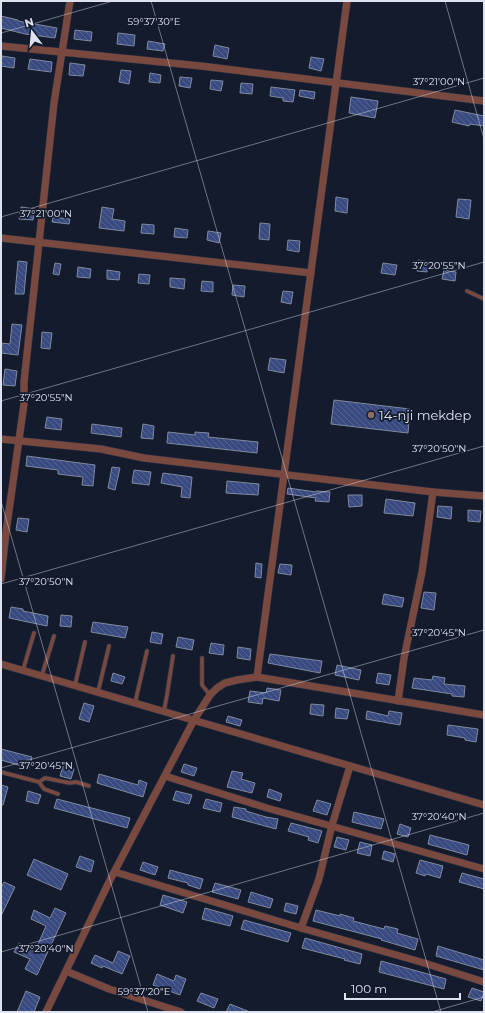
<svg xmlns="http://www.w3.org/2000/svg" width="485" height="1013" font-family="Montserrat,sans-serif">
  <defs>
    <pattern id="building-back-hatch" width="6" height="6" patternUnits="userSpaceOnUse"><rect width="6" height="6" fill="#384a80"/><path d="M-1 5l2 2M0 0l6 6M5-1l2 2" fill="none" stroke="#546492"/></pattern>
  </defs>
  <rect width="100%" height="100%" fill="#141b2d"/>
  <g fill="url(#building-back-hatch)" stroke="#7f899f">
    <polygon points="1,16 18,20 18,21 57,28 55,38 25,34 1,28"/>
    <polygon points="75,30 92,32 91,41 74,39"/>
    <polygon points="118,33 135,35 134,46 117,44"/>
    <polygon points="148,41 165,44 163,51 147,49"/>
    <polygon points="215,45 229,48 227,59 213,56"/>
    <polygon points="2,56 15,58 14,68 1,66"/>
    <polygon points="311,57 324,59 321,71 309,68"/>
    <polygon points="30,59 52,62 51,72 28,69"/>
    <polygon points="70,63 85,65 83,76 69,75"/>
    <polygon points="121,70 131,71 129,84 119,82"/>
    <polygon points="150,73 161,75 160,83 149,82"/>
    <polygon points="180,77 192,78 190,88 179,86"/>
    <polygon points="211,80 223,81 221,91 210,89"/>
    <polygon points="241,83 253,84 252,94 240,93"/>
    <polygon points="271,87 295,90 293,102 283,101 283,98 270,96"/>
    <polygon points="300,90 315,92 314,99 299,96"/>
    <polygon points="351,97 378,101 375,118 349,113"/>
    <polygon points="455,110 484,116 484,126 470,124 469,126 452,122"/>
    <polygon points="336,197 348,199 347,213 335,211"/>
    <polygon points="458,199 471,200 469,219 456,217"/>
    <polygon points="21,207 35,209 33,220 19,219"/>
    <polygon points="102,207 114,209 112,219 125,221 124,231 99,228"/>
    <polygon points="53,217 70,219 69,224 52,222"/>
    <polygon points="260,223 270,224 269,240 259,239"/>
    <polygon points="142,224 154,225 154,234 141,233"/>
    <polygon points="175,228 188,230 187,238 174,237"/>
    <polygon points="208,231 221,233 219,243 207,240"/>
    <polygon points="288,240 300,241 299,252 287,250"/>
    <polygon points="418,260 428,262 427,272 417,271"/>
    <polygon points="18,261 27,262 24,294 15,294"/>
    <polygon points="55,263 61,264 59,275 53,274"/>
    <polygon points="383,263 397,265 395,275 381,273"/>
    <polygon points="78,267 91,269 90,278 77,277"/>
    <polygon points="107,270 120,272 119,280 107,279"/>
    <polygon points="444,270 456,272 455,281 442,279"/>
    <polygon points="139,274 150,275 149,284 138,283"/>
    <polygon points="170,278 185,279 184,289 170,287"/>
    <polygon points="202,281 213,282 213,292 201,291"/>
    <polygon points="233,285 245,286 244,297 232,295"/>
    <polygon points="283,291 293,292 291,304 281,302"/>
    <polygon points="12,324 22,325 18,355 1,353 1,343 10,344"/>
    <polygon points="42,332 52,333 50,349 41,348"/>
    <polygon points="270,358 286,360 284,373 268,370"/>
    <polygon points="5,369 17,371 15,386 3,385"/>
    <polygon points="334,400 410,409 408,433 331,424"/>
    <polygon points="47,417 62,419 61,430 45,428"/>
    <polygon points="92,424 122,428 121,437 91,433"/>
    <polygon points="143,424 154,426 153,439 141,438"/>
    <polygon points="168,432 195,435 195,432 209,433 208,437 258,442 257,453 167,443"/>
    <polygon points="27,456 95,465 93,486 82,485 83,477 58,474 58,470 26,466"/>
    <polygon points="112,467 120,468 115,490 108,488"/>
    <polygon points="134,470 151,472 149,485 132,483"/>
    <polygon points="163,473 192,477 190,498 181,497 182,487 161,483"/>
    <polygon points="227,481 259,484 258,495 226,493"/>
    <polygon points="288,488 316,492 316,491 330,492 329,502 315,501 316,498 287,494"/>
    <polygon points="348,495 362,495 362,506 349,507"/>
    <polygon points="386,499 415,503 413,516 384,513"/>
    <polygon points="438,506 452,507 451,519 437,517"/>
    <polygon points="468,510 481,511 480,522 468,521"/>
    <polygon points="18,518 29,519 27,532 16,530"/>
    <polygon points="256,563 262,564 261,578 255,577"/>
    <polygon points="280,564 292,565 291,575 278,573"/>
    <polygon points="424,592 436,593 434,610 421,608"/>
    <polygon points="384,594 404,598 402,607 382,604"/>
    <polygon points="11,607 23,609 23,611 48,616 47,626 9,618"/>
    <polygon points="61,615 72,616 71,627 60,626"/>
    <polygon points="93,622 128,627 125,638 91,632"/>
    <polygon points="152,632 163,634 161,644 150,642"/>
    <polygon points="178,637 194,640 192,650 176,647"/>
    <polygon points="211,643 224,645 223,655 209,653"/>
    <polygon points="238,647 251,649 250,660 237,658"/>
    <polygon points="270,654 322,661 320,673 268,663"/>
    <polygon points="337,665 361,670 359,680 335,675"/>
    <polygon points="113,673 125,677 122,684 111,681"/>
    <polygon points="378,673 391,675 389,685 376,683"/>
    <polygon points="433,676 445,678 444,684 465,686 464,697 452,696 452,694 412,688 414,678 432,680"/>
    <polygon points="267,688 281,690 279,701 263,698 262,704 248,702 250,691 266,693"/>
    <polygon points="84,703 94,706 89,722 79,719"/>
    <polygon points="311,704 324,705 323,716 310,714"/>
    <polygon points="336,708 349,710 347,719 335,718"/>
    <polygon points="367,711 388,716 389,711 402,713 400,725 366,719"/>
    <polygon points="228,716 242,720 240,726 226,722"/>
    <polygon points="448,725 478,729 476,742 465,740 465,738 447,735"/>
    <polygon points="1,749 32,757 29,768 1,760"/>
    <polygon points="184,764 197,768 194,776 181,772"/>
    <polygon points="63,766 74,769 71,779 60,776"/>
    <polygon points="232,771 243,773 241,779 255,783 252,793 227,787"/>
    <polygon points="99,774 138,785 139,780 147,783 143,797 97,783"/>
    <polygon points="1,785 8,787 3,805 1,805"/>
    <polygon points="269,789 282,794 280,801 267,797"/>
    <polygon points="28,791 41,795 38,804 26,801"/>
    <polygon points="176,791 192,795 189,804 173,800"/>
    <polygon points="57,799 130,818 127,828 54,808"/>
    <polygon points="206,799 222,803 220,812 203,808"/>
    <polygon points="317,800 331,804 327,815 313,811"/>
    <polygon points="234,807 246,809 246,811 266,817 278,819 276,829 232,817"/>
    <polygon points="354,812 384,819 381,829 352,822"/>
    <polygon points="291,823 322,831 318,843 308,840 309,837 288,831"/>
    <polygon points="400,824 411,828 408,837 397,834"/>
    <polygon points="430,835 469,845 467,855 428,844"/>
    <polygon points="337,837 349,840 346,850 334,847"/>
    <polygon points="360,842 372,845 370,856 357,853"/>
    <polygon points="384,851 395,854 393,862 382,859"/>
    <polygon points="80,856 94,861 91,872 76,867"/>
    <polygon points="34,859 68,874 61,890 27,875"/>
    <polygon points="420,860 443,866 440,878 426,874 425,876 416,873"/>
    <polygon points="143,862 158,867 155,875 140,870"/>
    <polygon points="170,870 203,879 200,889 188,885 188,883 168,878"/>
    <polygon points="462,873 484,879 484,889 459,882"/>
    <polygon points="4,882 15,887 1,916 1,888"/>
    <polygon points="215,883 241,890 238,899 212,892"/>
    <polygon points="251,892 273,899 270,908 248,902"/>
    <polygon points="163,895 187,902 183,913 160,905"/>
    <polygon points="286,903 298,906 296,914 284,911"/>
    <polygon points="55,908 66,913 37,975 25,969 30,959 14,952 19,943 35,951 46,926 31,919 34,910 50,918"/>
    <polygon points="205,908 233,916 230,926 202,919"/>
    <polygon points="316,910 340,916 340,914 354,918 353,921 384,929 385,926 398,929 397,933 418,939 415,950 381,940 382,939 313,921"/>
    <polygon points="244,920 291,933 288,942 241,929"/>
    <polygon points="305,938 362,954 360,964 344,960 345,959 302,948"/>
    <polygon points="438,946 484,960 484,970 436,956"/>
    <polygon points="118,951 130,956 122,974 103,966 102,968 91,963 95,955 113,963"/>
    <polygon points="381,961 446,979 444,989 379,972"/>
    <polygon points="157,974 174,981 176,975 186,979 180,995 153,985"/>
    <polygon points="472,988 484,992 481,1001 468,997"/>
    <polygon points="26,991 40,997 34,1012 17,1012"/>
    <polygon points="201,993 218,999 214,1008 197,1001"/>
    <polygon points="230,1004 250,1012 226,1012"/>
  </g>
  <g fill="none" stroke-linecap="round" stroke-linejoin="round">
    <defs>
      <g id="service">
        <polyline points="467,291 484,299"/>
        <polyline points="202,658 202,685 210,695"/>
        <polyline points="23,670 34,633"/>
        <polyline points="42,675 54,636"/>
        <polyline points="75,685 85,642"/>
        <polyline points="98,692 109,646"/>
        <polyline points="135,703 147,651"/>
        <polyline points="164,711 167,695 173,656"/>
        <polyline points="1,772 39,782 44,789 58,794"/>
        <polyline points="39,782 45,778 70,783 76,782 89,786"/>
      </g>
      <g id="minor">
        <polyline points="1,46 201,66 484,101"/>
        <polyline points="1,238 311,273"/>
        <polyline points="1,439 101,449 144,458 433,492 484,496"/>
        <polyline points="1,579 6,532 24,404 24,382 54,103 70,1"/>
        <polyline points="1,664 484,805"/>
        <polyline points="257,677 347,1"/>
        <polyline points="398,701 404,658 422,572 433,492"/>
        <polyline points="165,776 267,808 484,869"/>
        <polyline points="115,872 301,928 421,962 484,982"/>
        <polyline points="301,928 319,879 332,825 350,766"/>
        <polyline points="66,971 109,989 181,1012"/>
        <polyline points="46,1012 111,878 194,720 210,695 217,688 225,683 237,680 257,677 484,715"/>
      </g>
    </defs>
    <use href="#service" stroke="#303748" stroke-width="5"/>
    <use href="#minor" stroke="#303748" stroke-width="8"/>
    <use href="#service" stroke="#79483f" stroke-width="3.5"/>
    <use href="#minor" stroke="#79483f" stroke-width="7"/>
  </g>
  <path fill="none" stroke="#dde2ee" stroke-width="1" stroke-opacity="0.45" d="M151,1l290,1011M445,1l39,138M1,33l112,-32M1,217l483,-139M1,401l483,-139M1,501l147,511M1,584l483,-138M1,768l483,-138M1,952l483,-139M432,1012l52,-15"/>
  <circle fill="#8d6e63" stroke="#141b2d" stroke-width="1.5" cx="371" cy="415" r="4"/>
  <g text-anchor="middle" stroke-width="3.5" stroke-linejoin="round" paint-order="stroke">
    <g font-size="13" fill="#dde2ee" stroke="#141b2d" text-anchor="start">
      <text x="379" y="420">14-nji mekdep</text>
    </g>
  </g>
  <g font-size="10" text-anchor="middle" fill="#dde2ee" stroke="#141b2d" stroke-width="3.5" stroke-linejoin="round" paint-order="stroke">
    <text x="154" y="25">59°37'30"E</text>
    <text x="439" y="85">37°21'00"N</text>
    <text x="46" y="217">37°21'00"N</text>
    <text x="439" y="269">37°20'55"N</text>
    <text x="46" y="401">37°20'55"N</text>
    <text x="439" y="452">37°20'50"N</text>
    <text x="46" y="585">37°20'50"N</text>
    <text x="439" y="636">37°20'45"N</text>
    <text x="46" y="769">37°20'45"N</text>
    <text x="439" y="820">37°20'40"N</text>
    <text x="46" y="952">37°20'40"N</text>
    <text x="144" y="995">59°37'20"E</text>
  </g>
  <rect width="485" height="1013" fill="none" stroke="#dde2ee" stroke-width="4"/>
  <g transform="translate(32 32) rotate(344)" stroke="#141b2d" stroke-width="3" paint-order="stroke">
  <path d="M0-3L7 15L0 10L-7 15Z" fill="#dde2ee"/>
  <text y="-6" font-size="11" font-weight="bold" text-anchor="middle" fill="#dde2ee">N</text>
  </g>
  <path d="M345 993v6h115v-6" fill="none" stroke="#dde2ee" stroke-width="2"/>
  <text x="351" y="993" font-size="12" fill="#dde2ee" stroke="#141b2d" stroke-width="3" paint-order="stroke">100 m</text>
</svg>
